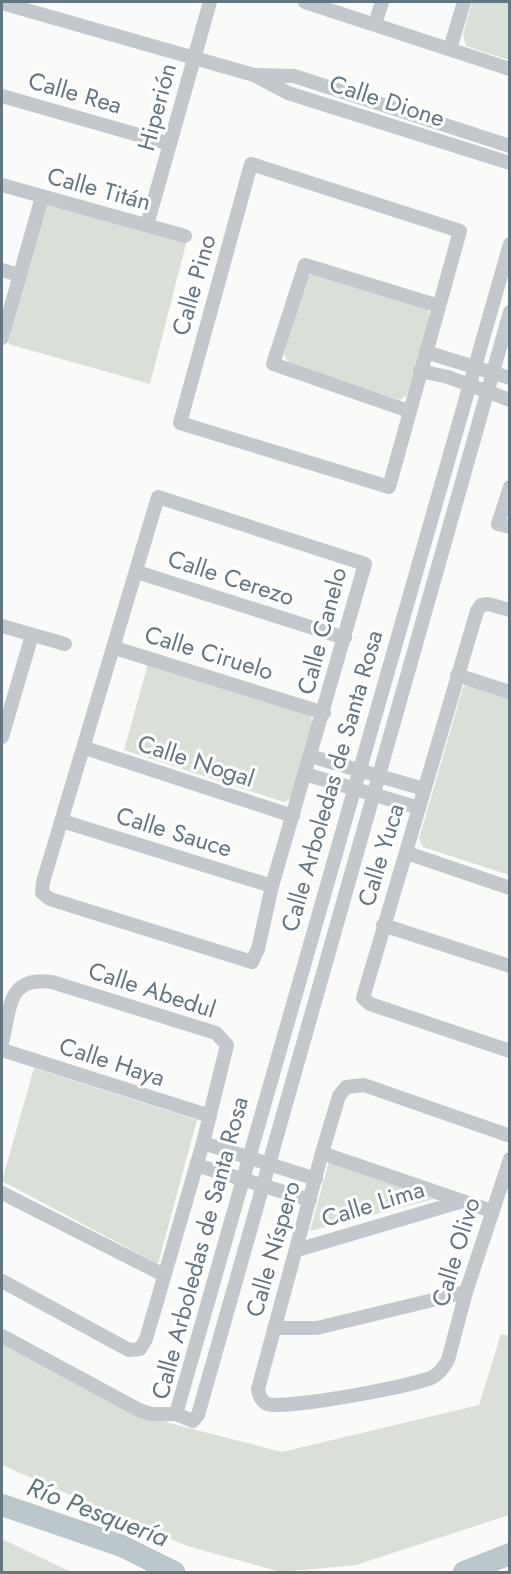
<svg xmlns="http://www.w3.org/2000/svg" width="511" height="1574" font-family="Jost,sans-serif">
  <rect width="100%" height="100%" fill="#fafaf8"/>
  <g fill="#dadfd7">
    <polygon points="472,2 509,2 509,60 466,46 463,35"/>
    <polygon points="46,204 187,240 150,384 8,344"/>
    <polygon points="317,271 428,307 430,317 407,395 400,400 289,364 284,354 307,277"/>
    <polygon points="148,664 308,713 314,722 295,796 284,802 124,750"/>
    <polygon points="470,683 509,696 509,875 423,847 419,839 463,687"/>
    <polygon points="34,1068 197,1120 158,1264 2,1181"/>
    <polygon points="329,1161 434,1199 310,1231"/>
    <polygon points="2,1330 169,1423 282,1452 479,1405 501,1334 509,1336 509,1515 356,1565 281,1572 187,1546 2,1465"/>
    <polygon points="2,1539 71,1572 2,1572"/>
  </g>
  <g fill="none" stroke-linecap="round" stroke-linejoin="round">
    <g stroke="#bbc7cb" stroke-width="22">
      <polyline points="2,1505 122,1546 174,1572"/>
      <polyline points="464,1572 510,1554"/>
    </g>
    <g stroke="#c3c8cc" stroke-width="14">
      <polyline points="305,2 510,69"/>
      <polyline points="2,3 254,75 288,93 510,163"/>
      <polyline points="375,24 382,2"/>
      <polyline points="450,49 464,2"/>
      <polyline points="254,75 294,76 510,146"/>
      <polyline points="2,96 170,144"/>
      <polygon points="251,164 460,231 389,487 180,423"/>
      <polyline points="2,185 185,236"/>
      <polyline points="147,225 210,2"/>
      <polyline points="2,270 19,275"/>
      <polyline points="2,338 42,197"/>
      <polyline points="426,352 510,378"/>
      <polyline points="420,371 448,377 510,400"/>
      <polyline points="409,411 273,364 305,265 439,306"/>
      <polyline points="510,487 498,524 510,527"/>
      <polygon points="158,497 365,564 272,886 258,949 252,962 50,899 42,893 43,882"/>
      <polyline points="137,572 345,638"/>
      <polyline points="510,610 488,604 481,605 477,611 363,998 370,1004 510,1051"/>
      <polyline points="2,626 65,644"/>
      <polyline points="115,648 324,713"/>
      <polyline points="457,675 510,692"/>
      <polyline points="2,737 32,635"/>
      <polyline points="85,748 293,816"/>
      <polyline points="310,756 424,789"/>
      <polyline points="305,774 419,808"/>
      <polyline points="62,821 272,886"/>
      <polyline points="407,853 510,888"/>
      <polyline points="383,925 510,966"/>
      <path d="M2,1043c9,-36 5,-67 50,-61l164,51 11,12 -24,98 -57,196 -6,10 -11,1 -127,-69"/>
      <polyline points="2,1050 210,1116"/>
      <path d="M510,1136l-146,-51 -18,2 -7,9 -17,57 -64,236c1,7 3,12 9,15 18,6 146,-18 166,-27 7,-4 11,-10 15,-17l18,-68 44,-133"/>
      <polyline points="203,1143 316,1179"/>
      <polyline points="322,1153 492,1211"/>
      <polyline points="196,1165 310,1200"/>
      <polyline points="2,1193 164,1275"/>
      <polyline points="297,1250 463,1201"/>
      <polyline points="274,1328 317,1328 466,1292"/>
      <polyline points="2,1336 139,1410 151,1414 176,1414"/>
      <polyline points="176,1414 510,244"/>
      <polyline points="176,1414 193,1421 198,1415 510,312"/>
    </g>
  </g>
  <g text-anchor="middle" stroke-width="6" stroke-linejoin="round" paint-order="stroke">
    <g font-size="24" fill="#657683" stroke="#fff">
      <text transform="translate(75 93) rotate(16)" y="8">Calle Rea</text>
      <text transform="translate(387 101) rotate(18)" y="8">Calle Dione</text>
      <text transform="translate(157 107) rotate(-75)" y="8">Hiperión</text>
      <text transform="translate(99 189) rotate(15)" y="8">Calle Titán</text>
      <text transform="translate(194 285) rotate(-74)" y="8">Calle Pino</text>
      <text transform="translate(231 578) rotate(18)" y="8">Calle Cerezo</text>
      <text transform="translate(322 631) rotate(-75)" y="8">Calle Canelo</text>
      <text transform="translate(209 653) rotate(17)" y="8">Calle Ciruelo</text>
      <text transform="translate(196 761) rotate(18)" y="8">Calle Nogal</text>
      <text transform="translate(332 781) rotate(-74)" y="8">Calle Arboledas de Santa Rosa</text>
      <text transform="translate(174 832) rotate(17)" y="8">Calle Sauce</text>
      <text transform="translate(381 855) rotate(-73)" y="8">Calle Yuca</text>
      <text transform="translate(152 990) rotate(18)" y="8">Calle Abedul</text>
      <text transform="translate(112 1062) rotate(18)" y="8">Calle Haya</text>
      <text transform="translate(373 1204) rotate(-17)" y="8">Calle Lima</text>
      <text transform="translate(200 1248) rotate(-75)" y="8">Calle Arboledas de Santa Rosa</text>
      <text transform="translate(273 1249) rotate(-74)" y="8">Calle Níspero</text>
      <text transform="translate(456 1252) rotate(-73)" y="8">Calle Olivo</text>
    </g>
    <g font-size="26" font-style="italic" fill="#60757c" stroke="#fff">
      <text transform="translate(98 1512) rotate(21)" y="9">Río Pesquería</text>
    </g>
  </g>
  <rect width="511" height="1574" fill="none" stroke="#657683" stroke-width="6"/>
</svg>
